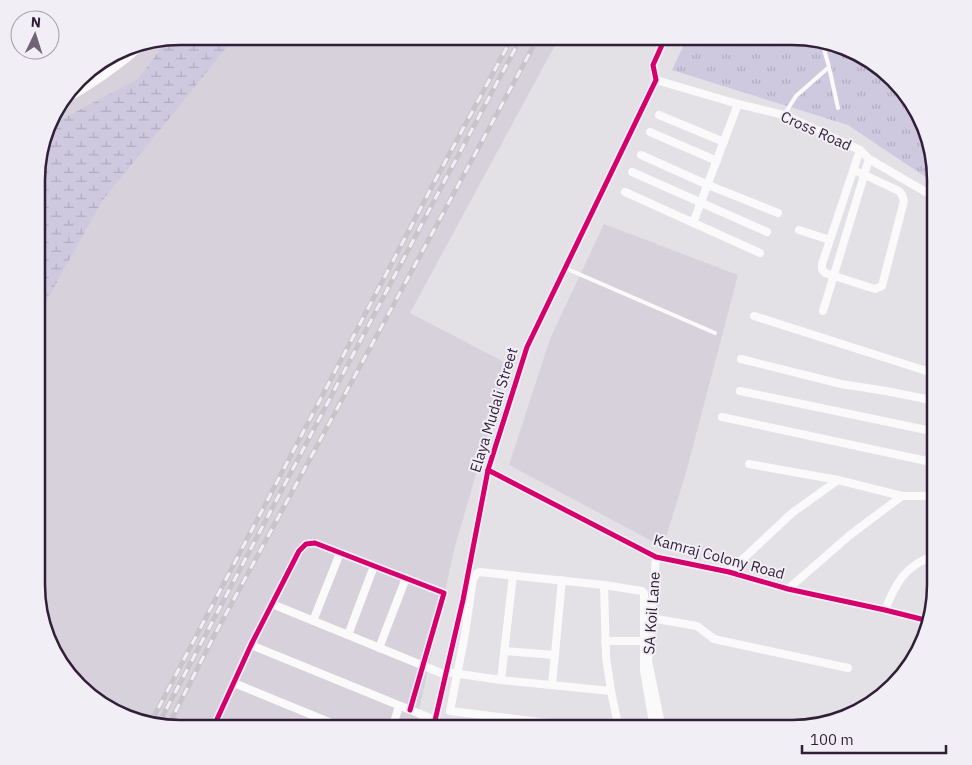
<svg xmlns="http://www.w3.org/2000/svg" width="972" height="765" font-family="'IBM Plex Sans',sans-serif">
  <defs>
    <pattern id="grass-tufts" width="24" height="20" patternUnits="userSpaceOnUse" patternTransform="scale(1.25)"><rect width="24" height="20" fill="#cfc9e0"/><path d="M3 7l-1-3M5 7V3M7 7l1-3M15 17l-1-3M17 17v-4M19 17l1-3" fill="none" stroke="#b2acc1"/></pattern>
    <pattern id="wetland-marsh" width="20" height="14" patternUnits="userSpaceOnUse" patternTransform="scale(1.25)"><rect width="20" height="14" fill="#cfc9e0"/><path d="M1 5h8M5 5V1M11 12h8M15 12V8" fill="none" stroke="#b2acc1"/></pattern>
  </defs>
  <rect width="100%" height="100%" fill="#e3e0e6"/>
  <g fill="#d7d1dc">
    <polygon points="180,36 560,36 410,313 508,364 454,550 415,729 171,728 125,718 85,693 51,648 37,595 38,161 55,108 85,72 134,44"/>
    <polygon points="604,224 738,275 687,469 663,547 509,465 550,339"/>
  </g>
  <polygon fill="url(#grass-tufts)" points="688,36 801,37 847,47 887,72 921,117 936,184 848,125 672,70"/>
  <polygon fill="url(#wetland-marsh)" points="180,36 236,36 102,201 37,318 38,161 49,126 138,79 169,38"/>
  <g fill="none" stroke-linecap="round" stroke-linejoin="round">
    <g stroke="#fbfafb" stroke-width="4">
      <polyline points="422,36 442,41 449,40 451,36"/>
      <polyline points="829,67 838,108"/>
      <polyline points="784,115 796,96 829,67 822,42"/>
      <polyline points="565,268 715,333"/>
    </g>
    <g stroke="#fbfafb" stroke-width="8">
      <polyline points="656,80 738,104 784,115 860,150 869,159 936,198"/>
      <path d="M59,103c32,-17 60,-37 87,-61"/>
      <polyline points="659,115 724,142"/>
      <polyline points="650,132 717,161"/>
      <polyline points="641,155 708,185 778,213"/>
      <polyline points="854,170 899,191 902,195 904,201 882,286 875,289 825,273 822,269 822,264 860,150"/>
      <polyline points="632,172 767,232"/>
      <polyline points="625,192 760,253"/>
      <polyline points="693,223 738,104"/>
      <polyline points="799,230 830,240"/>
      <polyline points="823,311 869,159"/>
      <polyline points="754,316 936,374"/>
      <polyline points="741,359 841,384 886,391 936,401"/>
      <polyline points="740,391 936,432"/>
      <polyline points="722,417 936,463"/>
      <polyline points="749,464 838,480 902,496 935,496"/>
      <polyline points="488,470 656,557 729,572 788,589 885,610 929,621"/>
      <polyline points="656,557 648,661 662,729"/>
      <polyline points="729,572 792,513 838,480"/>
      <polyline points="604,585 606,657 611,691 619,729"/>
      <polyline points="788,589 850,535 902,496"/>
      <polyline points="272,604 446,675"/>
      <path d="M885,610c11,-28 21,-45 50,-55"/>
      <polyline points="651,618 697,626 714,639 848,668"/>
      <polyline points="313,621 340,553"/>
      <polyline points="348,635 374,566"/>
      <polyline points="605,641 643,641"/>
      <polyline points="251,645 435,720"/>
      <polyline points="379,648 406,578"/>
      <polyline points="505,651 555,655"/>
      <polyline points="446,672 501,680 611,691"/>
      <polyline points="501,680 513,575"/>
      <polyline points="234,683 346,729"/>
      <polyline points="552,685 562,580"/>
      <polyline points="216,722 232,728"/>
      <polyline points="213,728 251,645 299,551 306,544 315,543 444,593 410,710"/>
      <polyline points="392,729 399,706"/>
      <polyline points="433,729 463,600 488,470 527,347 656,80 653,65 666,36"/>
      <polyline points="597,729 450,711 465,634 473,579 477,573 480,572 604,585 642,591 644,593 644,670 654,729"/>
    </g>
    <defs>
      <g id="rail">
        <polyline points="150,724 437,177 513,36"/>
        <polyline points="158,725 445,180 522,36"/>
        <polyline points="167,728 214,636 539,36"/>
      </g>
    </defs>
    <use href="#rail" stroke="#c8c5c9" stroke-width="5"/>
    <use href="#rail" stroke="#f2eef6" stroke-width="3" stroke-dasharray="9" stroke-linecap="butt"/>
    <defs>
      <g id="cycleway">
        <polyline points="488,470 656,557 729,572 788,589 885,610 929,621"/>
        <polyline points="213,728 251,645 299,551 306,544 315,543 444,593 410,710"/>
        <polyline points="433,729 463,600 488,470 527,347 656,80 653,65 666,36"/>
      </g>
    </defs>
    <use href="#cycleway" stroke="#f2eef6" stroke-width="8"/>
    <use href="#cycleway" stroke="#d6006c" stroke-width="5"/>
  </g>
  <g text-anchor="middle" stroke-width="4" stroke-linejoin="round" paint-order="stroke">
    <g font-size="15" fill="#311f38" stroke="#f2eef6">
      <text transform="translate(816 131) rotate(24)" y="5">Cross Road</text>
      <text transform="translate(494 410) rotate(-73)" y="5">Elaya Mudali Street</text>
      <text transform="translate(719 557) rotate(15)" y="5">Kamraj Colony Road</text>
      <text transform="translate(652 613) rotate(-86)" y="5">SA Koil Lane</text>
    </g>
  </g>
  <path d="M0 0H972V765H0ZM180 45H792A135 135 0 0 1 927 180V585A135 135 0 0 1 792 720H180A135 135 0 0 1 45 585V180A135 135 0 0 1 180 45Z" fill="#f2eef6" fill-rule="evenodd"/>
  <path fill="none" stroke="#311f38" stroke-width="2.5" d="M180 45H792A135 135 0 0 1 927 180V585A135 135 0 0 1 792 720H180A135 135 0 0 1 45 585V180A135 135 0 0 1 180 45Z"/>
  <g transform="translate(35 35) rotate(4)"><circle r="24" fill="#f2eef6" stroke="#a59baa"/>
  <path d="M0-4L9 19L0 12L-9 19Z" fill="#6f6375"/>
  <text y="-8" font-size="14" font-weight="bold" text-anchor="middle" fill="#311f38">N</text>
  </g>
  <path d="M802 745v8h144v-8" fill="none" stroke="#311f38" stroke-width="2.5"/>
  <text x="810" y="745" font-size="15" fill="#311f38" stroke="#f2eef6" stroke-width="4" paint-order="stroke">100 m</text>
</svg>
